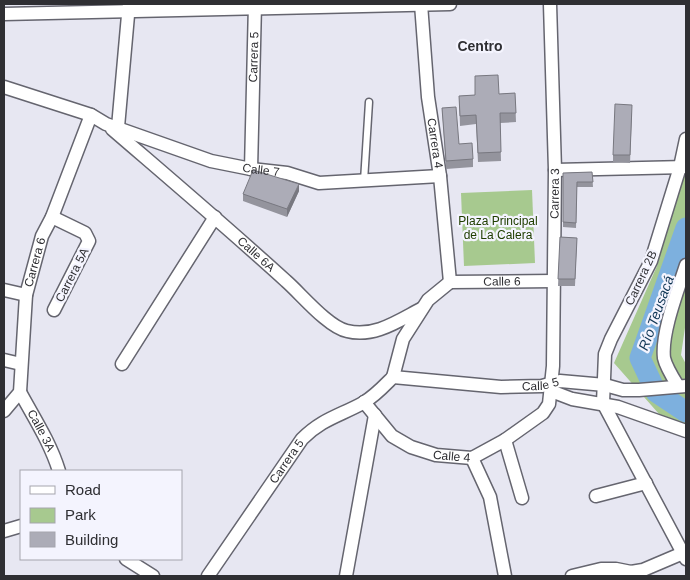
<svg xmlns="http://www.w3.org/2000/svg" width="690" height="580" font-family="Helvetica,sans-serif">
  <rect width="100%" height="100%" fill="#e7e7f2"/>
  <g fill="#a7c98f">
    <polygon points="686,161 686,321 681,355 686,364 686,427 659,414 614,363 657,266"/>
    <polygon points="532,190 535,263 464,266 461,193"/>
  </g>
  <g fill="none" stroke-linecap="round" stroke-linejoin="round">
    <polyline stroke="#7db0de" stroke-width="21" points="686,228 640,358 656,392 686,412"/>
    <defs>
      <polyline id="service" points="364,181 369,102"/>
      <g id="minor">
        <path id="s1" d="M421,4l7,93 12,79 10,106"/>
        <polyline points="4,14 450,4"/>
        <path id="s2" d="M4,87l87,28 15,9 105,37 40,8 36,4 32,10 121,-7"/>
        <polyline points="118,127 129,4"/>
        <path id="s3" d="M112,129c58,50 117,100 174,152 15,13 42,46 61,50 27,7 51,-10 74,-22"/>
        <polyline points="686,139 680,167 651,261 611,339 605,354 603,403 686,559"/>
        <path id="s4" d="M251,169l4,-165"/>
        <polyline points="555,170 686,167"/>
        <polyline points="52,217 85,233 89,241 54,310"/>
        <path id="s5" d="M450,282l104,-1"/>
        <polyline points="4,290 26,295"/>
        <polyline points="4,360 21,364"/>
        <polyline points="122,364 215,217"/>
        <path id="s6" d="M393,377l108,10 41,-1 18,-5 45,4 18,5h16l47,-4"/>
        <polyline points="393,377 403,339 428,300 450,282"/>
        <path d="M678,386c-5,-8 -12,-19 -14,-28 -3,-25 14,-68 22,-93"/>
        <polyline points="551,391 572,399 618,407 686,431"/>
        <path id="s7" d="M20,392c14,26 30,50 39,79"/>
        <path id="s8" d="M364,402l28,34 19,11 25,8 36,3 33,-18 38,-27 6,-9 4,-38 2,-196 -5,-166"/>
        <path id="s9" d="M4,411l16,-19 6,-97 16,-59 10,-19 39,-102"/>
        <polyline points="505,440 522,498"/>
        <polyline points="472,458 490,497 505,576"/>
        <polyline points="596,496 646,483"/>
        <polyline points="4,531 21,526"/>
        <polyline points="126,559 153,576"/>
        <path id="s10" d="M208,576l94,-137c20,-20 37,-23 61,-36 12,-7 21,-17 30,-26"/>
        <polyline points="346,576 375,415"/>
        <polyline points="572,576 601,569 616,569 631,572 643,570 683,553"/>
      </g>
    </defs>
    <use href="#service" stroke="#65656f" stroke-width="9"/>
    <use href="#minor" stroke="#65656f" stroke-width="15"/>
    <use href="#service" stroke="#fff" stroke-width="6"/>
    <use href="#minor" stroke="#fff" stroke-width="12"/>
  </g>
  <g fill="#94949d">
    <polygon points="475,76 499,94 515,93 516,122 500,123 501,161 478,162 476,124 460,126 459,96 475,95"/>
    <polygon points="442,108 459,144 473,159 473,167 446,169"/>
    <polygon points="632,112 630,163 613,162 613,155"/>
    <polygon points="592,172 593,187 577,187 576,228 563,227 563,173"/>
    <polygon points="299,191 287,217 243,201 243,194"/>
    <polygon points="560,237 577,238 575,286 558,286"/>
  </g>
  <polygon fill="#787880" points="299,184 299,191 287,217 287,209"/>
  <g fill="#acacb7" stroke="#787880">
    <polygon points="498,75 499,94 515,93 516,113 500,113 501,152 478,153 476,115 460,116 459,96 475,95 475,76"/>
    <polygon points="615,104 632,105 630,155 613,155"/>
    <polygon points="456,107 459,144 472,143 473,159 446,161 442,108"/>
    <polygon points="253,170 299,184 287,209 243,194"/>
    <polygon points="592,172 593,182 577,182 576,223 563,222 563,173"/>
    <polygon points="560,237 577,238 575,279 558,279"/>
  </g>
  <g text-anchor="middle" stroke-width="4.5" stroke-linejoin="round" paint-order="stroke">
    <g font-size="12" fill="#2f2f33" stroke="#f4f4fe">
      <text dy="4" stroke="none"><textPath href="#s4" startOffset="112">Carrera 5</textPath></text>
      <text dy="4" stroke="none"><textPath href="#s1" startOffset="140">Carrera 4</textPath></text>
      <text dy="4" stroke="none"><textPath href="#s2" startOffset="271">Calle 7</textPath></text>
      <text dy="4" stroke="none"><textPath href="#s8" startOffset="434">Carrera 3</textPath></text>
      <text dy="4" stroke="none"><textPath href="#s3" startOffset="191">Calle 6A</textPath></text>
      <text dy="4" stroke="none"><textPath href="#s9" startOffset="156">Carrera 6</textPath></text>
      <text transform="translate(72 275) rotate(-63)" y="4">Carrera 5A</text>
      <text transform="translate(641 278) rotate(-65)" y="4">Carrera 2B</text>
      <text dy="4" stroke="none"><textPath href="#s5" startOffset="52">Calle 6</textPath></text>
      <text dy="4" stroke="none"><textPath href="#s6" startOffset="148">Calle 5</textPath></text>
      <text dy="4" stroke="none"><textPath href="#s7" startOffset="44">Calle 3A</textPath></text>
      <text dy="4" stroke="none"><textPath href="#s8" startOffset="108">Calle 4</textPath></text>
      <text dy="4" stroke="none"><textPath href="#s10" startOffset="139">Carrera 5</textPath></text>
    </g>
    <g font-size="12" fill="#203e00" stroke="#f4f4fe">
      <text x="498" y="225">Plaza Principal<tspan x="498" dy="14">de La Calera</tspan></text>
    </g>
    <g font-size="14" font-weight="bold" fill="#2f2f33" stroke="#f4f4fe">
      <text x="480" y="51">Centro</text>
    </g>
    <g font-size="14" font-style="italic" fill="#103655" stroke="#f4f4fe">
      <text transform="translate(656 313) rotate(-70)" y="5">Río Teusacá</text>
    </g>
  </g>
  <rect width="690" height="580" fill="none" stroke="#2f2f33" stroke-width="10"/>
  <rect x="20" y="470" width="162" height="90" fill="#f4f4fe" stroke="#a5a5ad"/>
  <rect x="30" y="486" width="25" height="8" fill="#ffffff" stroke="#a5a5ad"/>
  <text x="65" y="495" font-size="15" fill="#2f2f33">Road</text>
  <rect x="30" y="508" width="25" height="15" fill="#a7c98f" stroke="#a5a5ad"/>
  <text x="65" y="520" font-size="15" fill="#2f2f33">Park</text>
  <rect x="30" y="532" width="25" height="15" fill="#acacb7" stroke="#a5a5ad"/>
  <text x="65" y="545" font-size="15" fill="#2f2f33">Building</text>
</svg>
